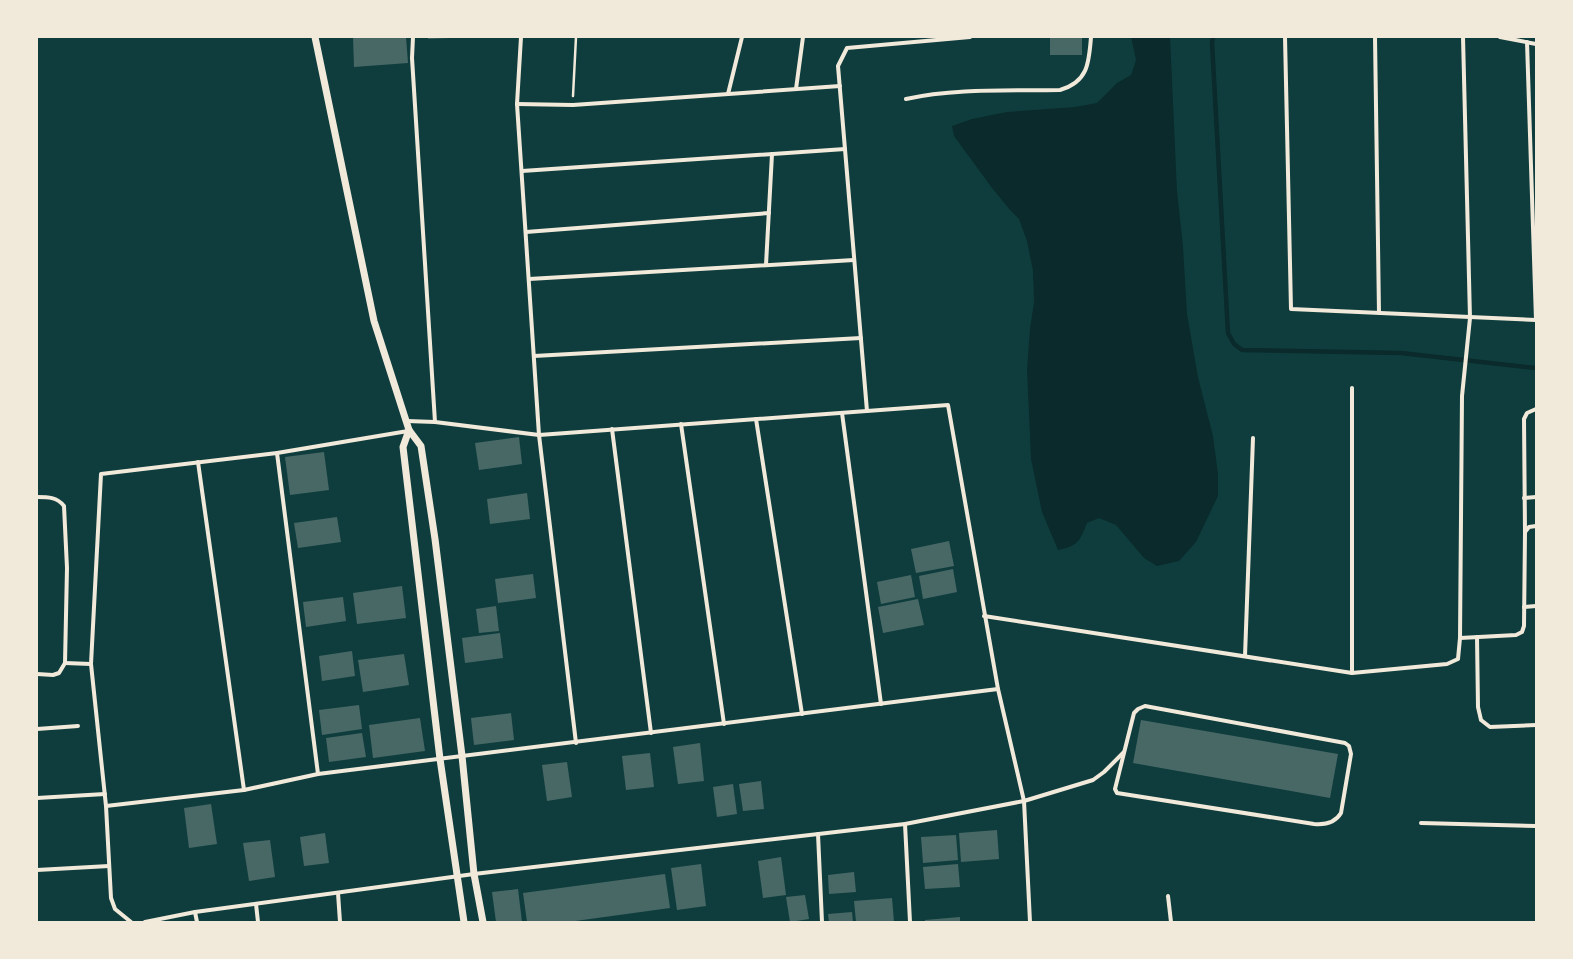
<svg xmlns="http://www.w3.org/2000/svg" width="1573" height="959" font-family="'Space Grotesk',sans-serif">
  <rect width="100%" height="100%" fill="#0f3d3e"/>
  <path fill="#0a2a2b" d="M1131,37h39l7,154 6,56 4,67 11,63 15,59 5,38v22l-22,46 -17,19 -22,5 -13,-8 -28,-33 -17,-7 -12,5c-7,18 -9,23 -29,27l-16,-38 -11,-53 -4,-90 3,-40 4,-27 -1,-31 -6,-30 -8,-22 -9,-9 -18,-22 -38,-52 -2,-10 20,-7 35,-7 68,-5 22,-4 20,-20 14,-8 5,-15z"/>
  <g fill="none" stroke-linecap="round" stroke-linejoin="round">
    <polyline stroke="#0a2a2b" stroke-width="4.5" points="1213,37 1212,43 1228,333 1234,344 1242,350 1401,353 1536,368"/>
  </g>
  <g fill="#486865">
    <polygon points="353,37 406,37 408,63 354,67"/>
    <polygon points="428,37 450,37 450,38 428,39"/>
    <rect x="1050" y="37" width="32" height="18"/>
    <polygon points="519,437 522,464 479,470 475,443"/>
    <polygon points="324,452 329,490 290,495 285,457"/>
    <polygon points="527,493 530,519 490,524 487,499"/>
    <polygon points="337,517 341,542 298,548 294,523"/>
    <polygon points="949,541 954,566 916,573 911,549"/>
    <polygon points="953,569 957,592 923,599 919,576"/>
    <polygon points="533,574 536,598 498,603 495,579"/>
    <polygon points="911,575 915,597 881,604 877,582"/>
    <polygon points="402,586 406,618 357,624 353,593"/>
    <polygon points="343,597 346,621 306,627 303,602"/>
    <polygon points="918,599 924,625 883,633 878,607"/>
    <polygon points="496,606 499,631 479,633 476,609"/>
    <polygon points="500,633 503,658 465,663 462,638"/>
    <polygon points="352,651 355,676 322,681 319,656"/>
    <polygon points="404,654 409,685 363,692 358,660"/>
    <polygon points="359,705 362,729 322,735 319,710"/>
    <polygon points="511,713 514,740 474,745 471,718"/>
    <polygon points="420,718 425,751 373,758 369,725"/>
    <polygon points="1141,720 1338,754 1330,798 1133,763"/>
    <polygon points="362,733 366,757 329,762 326,738"/>
    <polygon points="700,743 704,781 678,784 673,747"/>
    <polygon points="650,753 654,787 626,790 622,756"/>
    <polygon points="567,762 572,797 547,801 542,765"/>
    <polygon points="761,781 764,809 743,811 739,784"/>
    <polygon points="733,784 737,814 717,817 713,787"/>
    <polygon points="211,804 217,844 189,848 184,808"/>
    <polygon points="997,830 999,859 961,862 959,833"/>
    <polygon points="325,833 329,863 304,866 300,837"/>
    <polygon points="956,835 958,860 923,863 921,837"/>
    <polygon points="270,840 275,877 249,881 243,843"/>
    <polygon points="781,857 786,895 763,898 758,861"/>
    <polygon points="701,864 706,906 677,910 671,868"/>
    <polygon points="958,864 960,887 925,889 923,867"/>
    <polygon points="854,872 856,892 829,894 828,875"/>
    <polygon points="665,874 670,908 568,922 527,922 523,893"/>
    <polygon points="518,889 522,922 496,922 492,892"/>
    <polygon points="805,895 809,919 790,922 786,897"/>
    <polygon points="892,898 894,922 856,922 854,901"/>
    <polygon points="852,912 853,922 829,922 828,914"/>
    <polygon points="960,917 960,922 925,922 925,920"/>
  </g>
  <g fill="none" stroke-linecap="round" stroke-linejoin="round">
    <polyline stroke="#f1e9da" stroke-width="2.5" points="573,96 576,37"/>
    <g stroke="#f1e9da" stroke-width="4">
      <polyline points="413,37 412,58 435,422"/>
      <polyline points="521,37 517,104 539,435 576,743"/>
      <polyline points="1285,37 1291,309 1536,320"/>
      <polyline points="1375,37 1379,313"/>
      <polyline points="1500,37 1536,44"/>
      <polyline points="1527,42 1536,320"/>
      <polyline points="796,89 803,37"/>
      <polyline points="728,94 742,37"/>
      <path d="M906,99c48,-11 104,-8 154,-9 28,-8 29,-27 31,-53"/>
      <polyline points="517,104 573,105 840,86"/>
      <polyline points="522,171 845,149"/>
      <polyline points="526,232 769,213"/>
      <polyline points="766,265 772,154"/>
      <polyline points="529,279 854,260"/>
      <polyline points="534,356 861,338"/>
      <polyline points="867,411 838,66 847,48 970,37"/>
      <polyline points="842,413 881,704"/>
      <polyline points="756,419 802,714"/>
      <polyline points="407,421 435,422 539,435 948,405 998,689 1024,801 1030,922"/>
      <polyline points="681,424 724,724"/>
      <polyline points="612,429 651,733"/>
      <polyline points="277,453 318,774"/>
      <polyline points="198,462 244,790"/>
      <path d="M37,497c11,0 20,0 27,9l3,62 -2,95 -6,10 -6,2 -16,-1"/>
      <polyline points="1524,498 1536,497"/>
      <polyline points="1525,532 1524,419 1527,413 1536,409"/>
      <polyline points="1524,607 1536,606"/>
      <polyline points="984,616 1352,673 1447,664 1458,659 1460,638 1462,396 1470,318 1463,37"/>
      <polyline points="1477,637 1478,707 1481,720 1490,727 1536,725"/>
      <polyline points="1460,638 1516,635 1522,632 1524,626 1525,532 1529,527 1536,526"/>
      <polyline points="1245,656 1253,438"/>
      <polyline points="65,663 91,664"/>
      <polyline points="1352,673 1352,388"/>
      <path d="M1145,706l200,37 4,3 2,8 -10,59c-6,10 -16,12 -27,11l-197,-31 -2,-4 19,-76 4,-4z"/>
      <polyline points="37,729 78,726"/>
      <polyline points="37,798 105,794"/>
      <polyline points="106,806 244,790 318,774 998,689"/>
      <polyline points="1421,823 1536,826"/>
      <polyline points="905,824 910,922"/>
      <polyline points="818,834 822,922"/>
      <polyline points="37,870 109,866"/>
      <polyline points="338,893 340,922"/>
      <polyline points="1168,896 1171,922"/>
      <polyline points="256,904 258,922"/>
      <polyline points="195,912 197,922"/>
      <polyline points="131,922 115,909 111,898 106,806 91,664 101,474 277,453 408,431"/>
      <polyline points="145,922 195,912 474,874 905,824 1024,801 1093,780 1104,772 1124,752"/>
    </g>
    <g stroke="#f1e9da" stroke-width="7">
      <polyline points="315,37 374,321 409,430 421,446 435,539 462,756 474,874 483,922"/>
      <polyline points="409,430 403,447 440,759 464,922"/>
    </g>
  </g>
  <rect width="1573" height="959" fill="none" stroke="#f1e9da" stroke-width="76"/>
</svg>
